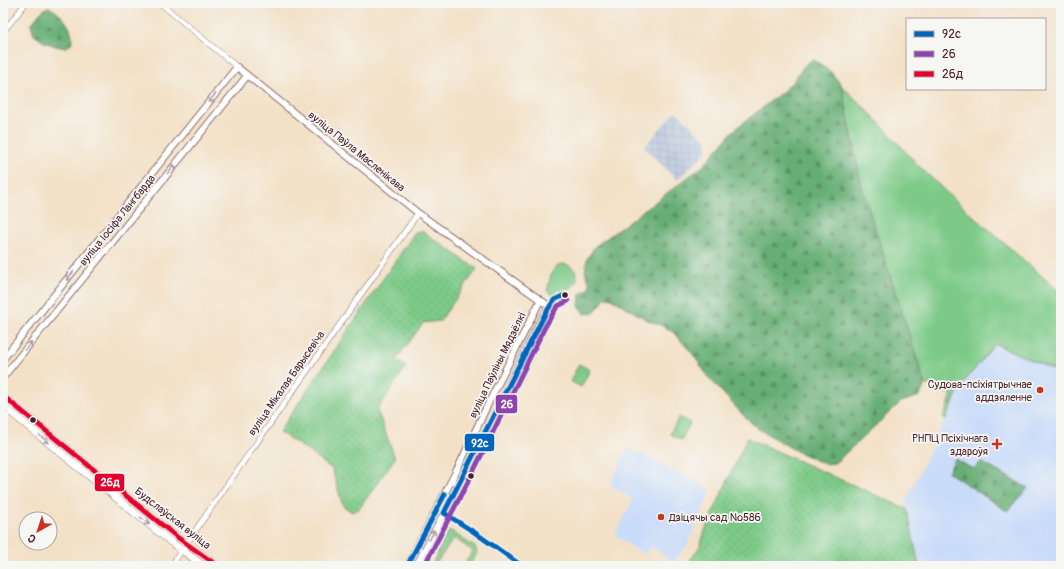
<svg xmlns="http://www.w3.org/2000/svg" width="1064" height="569" font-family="Pangolin,sans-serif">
  <defs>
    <pattern id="industrial-grid" width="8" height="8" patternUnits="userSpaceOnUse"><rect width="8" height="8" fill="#b6c5de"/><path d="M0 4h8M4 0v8" fill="none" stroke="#9ea9bf"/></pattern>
    <pattern id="forest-firs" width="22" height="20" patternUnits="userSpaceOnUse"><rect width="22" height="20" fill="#66ae74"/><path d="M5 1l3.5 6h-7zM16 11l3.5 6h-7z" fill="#568d5f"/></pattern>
    <pattern id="park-dots" width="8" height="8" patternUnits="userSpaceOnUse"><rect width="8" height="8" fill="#7dca88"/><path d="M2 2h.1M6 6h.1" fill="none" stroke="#6ead76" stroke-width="1.8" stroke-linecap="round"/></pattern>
  </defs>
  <rect width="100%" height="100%" fill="#f6f6f2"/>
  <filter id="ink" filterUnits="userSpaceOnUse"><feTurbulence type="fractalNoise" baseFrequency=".025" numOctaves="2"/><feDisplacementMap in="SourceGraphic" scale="8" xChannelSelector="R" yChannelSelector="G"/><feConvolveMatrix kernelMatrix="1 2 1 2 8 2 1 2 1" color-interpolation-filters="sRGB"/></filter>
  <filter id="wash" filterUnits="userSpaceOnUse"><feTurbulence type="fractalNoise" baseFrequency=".012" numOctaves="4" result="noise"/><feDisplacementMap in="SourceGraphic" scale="16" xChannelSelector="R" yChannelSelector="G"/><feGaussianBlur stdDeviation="0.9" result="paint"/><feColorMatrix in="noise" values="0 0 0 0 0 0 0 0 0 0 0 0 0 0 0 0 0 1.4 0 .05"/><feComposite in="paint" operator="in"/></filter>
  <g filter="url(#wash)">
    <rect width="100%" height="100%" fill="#f3e1c7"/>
    <g fill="#c9dcf9">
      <polygon points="995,343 1061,373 1061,566 919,566 907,509 906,501 960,387"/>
      <polygon points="628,448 711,490 687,546 674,562 651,546 644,555 615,535 633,500 610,484"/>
    </g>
    <polygon fill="url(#industrial-grid)" points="676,111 707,141 707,151 677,180 644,147"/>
    <g fill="#7dca88" stroke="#64745a">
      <polygon points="842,86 872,115 916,163 945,191 1061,293 1061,373 995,344 960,387 946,419 943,417 952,395 925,384 862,188"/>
      <path d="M561,264c11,-1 21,11 13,21 -4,6 -13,8 -19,11l-8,-5c3,-10 3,-23 14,-27z"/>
      <polygon points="579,364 590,370 581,387 570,381"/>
      <polygon points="679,417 690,423 681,440 670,434"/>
      <polygon points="451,531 476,548 477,553 469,566 463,566 473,551 454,538 434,566 431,566 448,532"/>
    </g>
    <g fill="url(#forest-firs)" stroke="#586650">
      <path d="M48,7c13,5 28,23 23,37l-6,4 -9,-2 -12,-4 -10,-7 -3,-11 11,-13z"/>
      <polygon points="813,59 831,72 842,86 862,188 925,384 920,396 901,402 835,463 824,464 796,451 757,428 743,415 709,378 692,353 673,332 663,326 647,320 609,297 604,298 601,305 593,313 585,314 579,307 580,294 584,291 588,291 590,284 585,272 587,259 595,246 611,235 703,166 733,131 782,92 794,80 804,66"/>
      <polygon points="955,459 973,469 981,462 1028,488 1007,511 948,472"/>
    </g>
    <g fill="url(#park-dots)" stroke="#64745a">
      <polygon points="422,231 477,269 440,321 423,323 396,360 406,367 377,410 395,458 359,509 352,512 343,506 332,469 301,446 279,432 415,232"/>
      <polygon points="747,438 907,509 919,566 685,566 692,558 700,546 706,528"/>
    </g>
  </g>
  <g filter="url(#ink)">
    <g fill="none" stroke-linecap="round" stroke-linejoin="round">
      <defs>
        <g id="minor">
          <polyline points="160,3 237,67"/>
          <polyline points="3,32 26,3"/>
          <polyline points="437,509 468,528 522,566"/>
          <polyline points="171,566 213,505 418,213"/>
        </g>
        <g id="tertiary">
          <polyline points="3,359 237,67 418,213 549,306 539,324 465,473 416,566"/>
          <polyline points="3,377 247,76"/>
          <polyline points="407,566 459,466 488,404 540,301"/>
        </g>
        <g id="secondary">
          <polyline points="3,396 177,537 218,566"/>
          <polyline points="3,406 172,543 204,566"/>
        </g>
      </defs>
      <use href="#minor" stroke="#856362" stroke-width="6"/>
      <use href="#tertiary" stroke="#856362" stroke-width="8"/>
      <use href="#secondary" stroke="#856362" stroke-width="8"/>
      <use href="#minor" stroke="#fff" stroke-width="5"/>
      <use href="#tertiary" stroke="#fff" stroke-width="6"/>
      <use href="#secondary" stroke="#fff" stroke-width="7"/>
      <defs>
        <g id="bus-1">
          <polyline points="407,566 445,494"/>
          <polyline points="522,566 474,532 444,513 545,314 554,300 565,295"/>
        </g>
        <polyline id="bus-2" points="424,566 471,476 545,327 555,310 558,306 568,301"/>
        <polyline id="bus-3" points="3,396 177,537 218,566"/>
      </defs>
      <use href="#bus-1" stroke="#f6f6f2" stroke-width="8"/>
      <use href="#bus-2" stroke="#f6f6f2" stroke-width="8"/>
      <use href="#bus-3" stroke="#f6f6f2" stroke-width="8"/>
      <use href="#bus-1" stroke="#0065bd" stroke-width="5"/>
      <use href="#bus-2" stroke="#8e44ad" stroke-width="5"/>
      <use href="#bus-3" stroke="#e4002b" stroke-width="5"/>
    </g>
    <defs><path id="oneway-shaft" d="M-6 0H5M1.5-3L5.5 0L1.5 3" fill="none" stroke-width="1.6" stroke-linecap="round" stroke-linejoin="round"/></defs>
    <g stroke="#ae9aa0">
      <use href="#oneway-shaft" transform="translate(212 98) rotate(129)"/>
      <use href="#oneway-shaft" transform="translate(171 169) rotate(-51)"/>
      <use href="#oneway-shaft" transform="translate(70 276) rotate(129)"/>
      <use href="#oneway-shaft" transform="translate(28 346) rotate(-51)"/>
      <use href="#oneway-shaft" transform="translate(44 439) rotate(39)"/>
      <use href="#oneway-shaft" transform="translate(145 521) rotate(39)"/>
      <use href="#oneway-shaft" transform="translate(432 535) rotate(-63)"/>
    </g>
  </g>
  <g fill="#4a1f2b" stroke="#f6f6f2" stroke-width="1.5">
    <circle cx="565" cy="295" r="3.5"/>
    <circle cx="33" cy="420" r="3.5"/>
    <circle cx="471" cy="476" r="3.5"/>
  </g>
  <g fill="#c8321e" stroke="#f6f6f2" stroke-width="1.5">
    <circle cx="1040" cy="390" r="4"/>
    <path d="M995 438h4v4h4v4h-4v4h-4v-4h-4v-4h4z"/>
    <circle cx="661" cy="517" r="4"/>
  </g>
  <g text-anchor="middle" stroke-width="3.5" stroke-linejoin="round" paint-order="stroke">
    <g font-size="11" fill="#4a1f2b" stroke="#f6f6f2">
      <text transform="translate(357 151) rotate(39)" y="4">вуліца Паўла Масленікава</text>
      <text transform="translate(117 220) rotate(-51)" y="4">вуліца Іосіфа Лангбарда</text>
      <text transform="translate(497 365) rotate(-64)" y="4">вуліца Паўліны Мядзёлкі</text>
      <text transform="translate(286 383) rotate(-55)" y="4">вуліца Мікалая Барысевіча</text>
      <text transform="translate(173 518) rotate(38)" y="4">Будслаўская вуліца</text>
    </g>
    <g font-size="11" fill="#4a1f2b" stroke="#f6f6f2" text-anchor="end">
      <text x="1032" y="388">Судова-псіхіятрычнае<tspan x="1032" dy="13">аддзяленне</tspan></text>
      <text x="988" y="442">РНПЦ Псіхічнага<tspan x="988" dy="13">здароўя</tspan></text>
      <text x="669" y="521" text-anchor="start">Дзіцячы сад №586</text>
    </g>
  </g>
  <g stroke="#f6f6f2" stroke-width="1.5">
    <rect x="495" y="394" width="23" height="20" rx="4" fill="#8e44ad"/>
    <rect x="464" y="433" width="31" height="19" rx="4" fill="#0065bd"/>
    <rect x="94" y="473" width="31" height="19" rx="4" fill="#e4002b"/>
  </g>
  <g font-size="11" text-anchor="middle" font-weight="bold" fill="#fff">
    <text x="507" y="408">26</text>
    <text x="480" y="447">92с</text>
    <text x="110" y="486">26д</text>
  </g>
  <rect width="1064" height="569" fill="none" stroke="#f6f6f2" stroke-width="16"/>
  <rect x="906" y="18" width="140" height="72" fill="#f6f6f2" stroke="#b1a0a2"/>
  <rect x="914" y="31" width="20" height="6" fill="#0065bd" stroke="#b1a0a2"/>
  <text x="942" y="38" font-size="12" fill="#4a1f2b">92с</text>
  <rect x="914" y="51" width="20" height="6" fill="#8e44ad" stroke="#b1a0a2"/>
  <text x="942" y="58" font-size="12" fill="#4a1f2b">26</text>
  <rect x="914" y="71" width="20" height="6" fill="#e4002b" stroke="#b1a0a2"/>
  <text x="942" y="78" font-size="12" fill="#4a1f2b">26д</text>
  <g transform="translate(38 531) rotate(219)"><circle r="19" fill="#f6f6f2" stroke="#b1a0a2"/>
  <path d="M0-3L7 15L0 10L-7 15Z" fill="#c8321e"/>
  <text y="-6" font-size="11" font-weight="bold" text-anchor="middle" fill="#4a1f2b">С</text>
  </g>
</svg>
